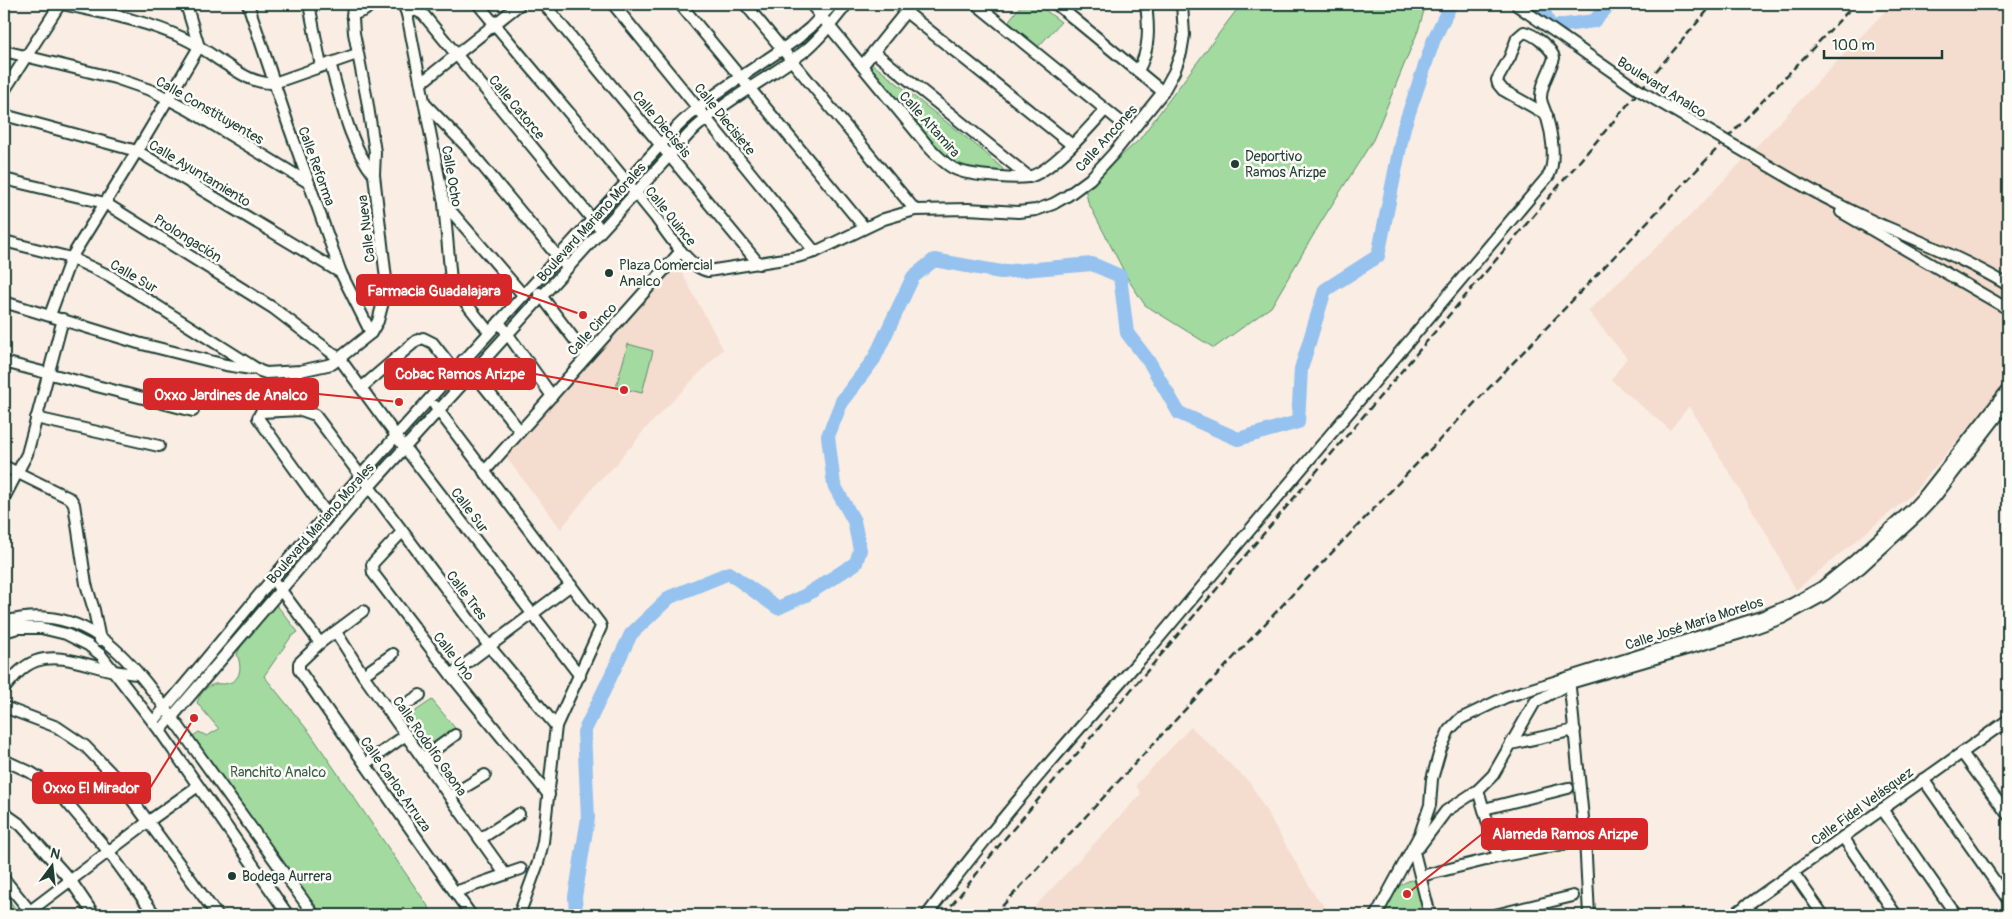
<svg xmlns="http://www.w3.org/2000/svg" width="2012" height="919" font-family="Pangolin,sans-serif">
  <rect width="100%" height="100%" fill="#f9ede4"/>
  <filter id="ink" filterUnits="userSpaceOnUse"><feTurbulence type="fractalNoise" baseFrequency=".02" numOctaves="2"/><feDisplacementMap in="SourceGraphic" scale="10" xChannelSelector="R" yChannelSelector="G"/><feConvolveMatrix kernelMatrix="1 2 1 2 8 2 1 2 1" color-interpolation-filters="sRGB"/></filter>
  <g filter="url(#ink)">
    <g fill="#f4dcce">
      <polygon points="1892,4 2008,4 2008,381 1911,495 1796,590 1768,536 1689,406 1670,430 1611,380 1627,358 1588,311 1690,216"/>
      <polygon points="677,264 723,349 644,430 632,446 623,454 616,465 598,481 561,529 506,457"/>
      <polygon points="1191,727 1250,783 1314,894 1331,915 1027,915 1141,794 1136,785"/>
    </g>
    <g fill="#a2da9f" stroke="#608c6a">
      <polygon points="1022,4 1037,4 1061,22 1037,48 1007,23"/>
      <polygon points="1241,4 1426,4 1418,31 1373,140 1321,222 1271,307 1214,348 1145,305 1129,281 1088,202 1085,188 1139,140"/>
      <polygon points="871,63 982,150 1003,169 1002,174 950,165 865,67"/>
      <polygon points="628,344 653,351 642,393 616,387"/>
      <path d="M275,603l23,29 -7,5 -27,39 46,57 124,182h-113l-128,-179 6,-4 8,4 12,-7 -22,-26c2,-7 8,-16 15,-18 3,-2 9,-1 12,-1 18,-2 18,-17 13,-30l6,-12z"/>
      <polygon points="432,700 455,728 424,750 402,720"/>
      <path d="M1411,880l6,2 9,33h-45c7,-13 14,-31 30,-35z"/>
      <polygon points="4,893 20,915 4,915"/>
    </g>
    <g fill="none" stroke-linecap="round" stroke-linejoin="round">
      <g stroke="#95c2ef" stroke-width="14">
        <polyline points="1541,4 1550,27 1594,21 1610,4"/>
        <polyline points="576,915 575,897 588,818 584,732 631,634 670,597 729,573 778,608 806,595 856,563 860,550 854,521 834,485 828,436 842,401 874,359 913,277 934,260 1001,272 1092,264 1120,276 1127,333 1150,363 1179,413 1238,439 1298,422 1301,369 1325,290 1378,256 1404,127 1434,39 1451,4"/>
      </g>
      <defs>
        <g id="minor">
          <path d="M62,4c41,9 83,16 121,34 13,6 25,14 36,22 18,11 33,24 55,23l83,-29"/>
          <polyline points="248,4 288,124 341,273 371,333"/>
          <polyline points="309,4 321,66"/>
          <polyline points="403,4 407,14 444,203 451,281 454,288 489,332"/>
          <path d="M478,4c59,72 120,141 178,214 12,16 33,50 52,53l89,-14 18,-5 69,-33 31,-9 53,-1 50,3 18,-2 17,-6 14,-8 23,-17 23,-25 50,-62 11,-20 7,-19 3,-18 -2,-31"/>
          <polyline points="544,4 759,264"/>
          <polyline points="613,4 815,252"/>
          <polyline points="680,4 864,227"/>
          <polyline points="745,4 915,210"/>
          <path d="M811,4l116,141c23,25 29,28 62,31 13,1 26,3 39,1 22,-4 62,-50 77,-67"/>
          <polyline points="976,4 1132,131"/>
          <polyline points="1056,4 1163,92"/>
          <polyline points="906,12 1072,145"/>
          <polyline points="407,14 415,10 423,14 597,225"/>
          <polyline points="352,15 365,10 372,4"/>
          <polyline points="4,51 115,78 153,91 189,110 309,183"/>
          <polyline points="874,52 1029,177"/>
          <path d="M330,63c11,38 19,81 44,112"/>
          <polyline points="862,66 912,4"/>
          <path d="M1138,71c12,-22 11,-43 8,-67"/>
          <polyline points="421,83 520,4"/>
          <polyline points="4,91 60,4"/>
          <polyline points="426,105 466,146 563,263"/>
          <polyline points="4,115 137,151 341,273"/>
          <path d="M1769,166c35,21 71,40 108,57 45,19 89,37 131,62"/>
          <polyline points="4,179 105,203 273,308 340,359 405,448 580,676"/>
          <polyline points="444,203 524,296"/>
          <polyline points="1841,212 2008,309"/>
          <polyline points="4,241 71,258 110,276 260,371 266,373 300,371 332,364 371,333 378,321 383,302 386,279 374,175 375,152 367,100 354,33 352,4"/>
          <polyline points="539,293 587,356"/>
          <polyline points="4,302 138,343 226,365 251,369"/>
          <polyline points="50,315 71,258 137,151 199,47 186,4"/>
          <polyline points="499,322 552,396"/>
          <polyline points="463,360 520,431"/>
          <polyline points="4,362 193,411"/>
          <polyline points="361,388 416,341 423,338 433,343 454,370"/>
          <polyline points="435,406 600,624 601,627 556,726 543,842 538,863 519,915"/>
          <polyline points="36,418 159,446"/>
          <polyline points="4,466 71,499 74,504 86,584 94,610 100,640"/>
          <polyline points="484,472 681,251"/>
          <polyline points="4,498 27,454 63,319"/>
          <polyline points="327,514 258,418 261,412 301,410 315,415 489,646 556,726"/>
          <polyline points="402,532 374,562 372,565 373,573 451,675 549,795"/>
          <polyline points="277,585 320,643"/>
          <polyline points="363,611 320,643 299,663 299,670 471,915"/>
          <path d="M4,622c33,-9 65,-5 94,14 35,22 72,79 96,112 40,56 80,112 120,167"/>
          <polyline points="4,632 18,628 41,628 66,634 88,645 101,655 160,731 288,915"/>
          <polyline points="336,632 363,675 505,874"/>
          <polyline points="363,675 393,654"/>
          <polyline points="451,675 571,585"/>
          <polyline points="1569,678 1585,838 1589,915"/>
          <path d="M4,689c9,-11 18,-23 32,-28 25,-9 54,6 79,10 8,2 16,2 23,3"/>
          <polyline points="4,707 57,727 85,746 116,778 217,915"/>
          <polyline points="391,714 420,695"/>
          <path d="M153,722c59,-68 114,-139 173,-207 114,-130 232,-257 348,-385 36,-37 83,-62 124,-92l12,-10 23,-24"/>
          <path d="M160,731l209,-244 320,-353c35,-34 79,-55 117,-84 16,-13 28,-30 41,-46"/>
          <polyline points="1511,744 1575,730"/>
          <polyline points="1962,753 2008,815"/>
          <polyline points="423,758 455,735"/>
          <polyline points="4,760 30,772 54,787 109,852 155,915"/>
          <polyline points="365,764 406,735"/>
          <polyline points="1923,779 2008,900"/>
          <polyline points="1478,790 1498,857"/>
          <polyline points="450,796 485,775"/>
          <polyline points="1484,809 1568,788"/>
          <polyline points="1882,809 1956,915"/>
          <polyline points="4,813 21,825 71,881 94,915"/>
          <polyline points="1843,837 1896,915"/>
          <polyline points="480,839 519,814"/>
          <polyline points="1419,847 1446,811 1478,790 1493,775 1535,702 1570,683 1741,633 1782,618 1826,594 1860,568 1919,514 1935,497 2008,402"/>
          <polyline points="1413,848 1430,915"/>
          <polyline points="1793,872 1823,915"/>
          <polyline points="1421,876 1498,857 1569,843"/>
          <polyline points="4,879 33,915"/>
          <polyline points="455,892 521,869"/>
          <polyline points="1746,905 1753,915"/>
          <polyline points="30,911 149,821 198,786"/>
          <path d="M927,915c70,-94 148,-182 226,-270l396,-470c7,-15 3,-41 -2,-57 -1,-7 -5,-12 -6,-19 -1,-13 9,-28 13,-41 -2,-10 -20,-24 -30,-26l-7,6 -7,19 -13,23 1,4 5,6 44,25"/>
          <polyline points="1376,915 1420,834 1430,805 1432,779 1440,751 1449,730 1460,719 1506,697 1761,617 1792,604 1822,587 1853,562 1911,510 1925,495 2008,389"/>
          <polyline points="1495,915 1573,896"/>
          <polyline points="1733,915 2008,720"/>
        </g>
      </defs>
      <use href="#minor" stroke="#1f3d34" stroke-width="14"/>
      <use href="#minor" stroke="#fdfcf7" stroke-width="10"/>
      <g stroke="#1f3d34" stroke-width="2.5" stroke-dasharray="8 4" stroke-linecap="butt">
        <polyline points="944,915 997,848 1713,4"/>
        <polyline points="994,915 1303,583 1855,4"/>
      </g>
      <defs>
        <polyline id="minor-bridge" points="1515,4 1637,89 1769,166"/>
      </defs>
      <use href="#minor-bridge" stroke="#1f3d34" stroke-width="14" stroke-linecap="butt"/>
      <use href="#minor-bridge" stroke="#fdfcf7" stroke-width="10"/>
    </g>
  </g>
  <g fill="#1f3d34" stroke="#fdfcf7" stroke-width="2">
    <circle cx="1235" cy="164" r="5"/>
    <circle cx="609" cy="273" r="5"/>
    <circle cx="232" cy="876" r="5"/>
  </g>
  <g text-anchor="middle" stroke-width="5" stroke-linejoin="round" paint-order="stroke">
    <g font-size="14" fill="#1f3d34" stroke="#fdfcf7">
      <text transform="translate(1662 87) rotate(32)" y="5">Boulevard Analco</text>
      <text transform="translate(517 107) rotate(50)" y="5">Calle Catorce</text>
      <text transform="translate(210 110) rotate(30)" y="5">Calle Constituyentes</text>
      <text transform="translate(725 119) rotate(51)" y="5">Calle Diecisiete</text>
      <text transform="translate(662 124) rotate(50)" y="5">Calle Dieciséis</text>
      <text transform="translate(930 124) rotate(48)" y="5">Calle Altamira</text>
      <text transform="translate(1106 138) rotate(-48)" y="5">Calle Ancones</text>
      <text transform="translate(317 166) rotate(70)" y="5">Calle Reforma</text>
      <text transform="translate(200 173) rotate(31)" y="5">Calle Ayuntamiento</text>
      <text transform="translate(452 176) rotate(80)" y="5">Calle Ocho</text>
      <text transform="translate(671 216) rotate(51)" y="5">Calle Quince</text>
      <text transform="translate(591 222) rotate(-48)" y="5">Boulevard Mariano Morales</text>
      <text transform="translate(366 229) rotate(-97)" y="5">Calle Nueva</text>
      <text transform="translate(188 238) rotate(32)" y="5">Prolongación</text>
      <text transform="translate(134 276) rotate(30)" y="5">Calle Sur</text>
      <text transform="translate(592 329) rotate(-48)" y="5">Calle Cinco</text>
      <text transform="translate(470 510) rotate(53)" y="5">Calle Sur</text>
      <text transform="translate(320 523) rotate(-49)" y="5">Boulevard Mariano Morales</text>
      <text transform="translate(467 595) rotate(53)" y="5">Calle Tres</text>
      <text transform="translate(1694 623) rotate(-18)" y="5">Calle José María Morelos</text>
      <text transform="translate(454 656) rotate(52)" y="5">Calle Uno</text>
      <text transform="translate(430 746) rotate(55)" y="5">Calle Rodolfo Gaona</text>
      <text transform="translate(396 784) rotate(55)" y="5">Calle Carlos Arruza</text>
      <text transform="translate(1862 806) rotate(-36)" y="5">Calle Fidel Velásquez</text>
    </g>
    <g font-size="14" fill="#1f3d34" stroke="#fdfcf7" text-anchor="start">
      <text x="1245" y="161">Deportivo<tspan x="1245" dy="16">Ramos Arizpe</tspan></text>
      <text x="619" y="270">Plaza Comercial<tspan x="619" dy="16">Analco</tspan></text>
      <text x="242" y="881">Bodega Aurrera</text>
    </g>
    <g font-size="14" fill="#395c49" stroke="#fdfcf7">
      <text x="278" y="777">Ranchito Analco</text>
    </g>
  </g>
  <path fill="none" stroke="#d62828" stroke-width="2" d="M583 315L511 290M624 390L535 374M399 402L318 394M194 718L150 788M1407 894L1482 834"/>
  <g fill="#d62828" stroke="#fdfcf7" stroke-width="2">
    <circle cx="583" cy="315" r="5"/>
    <circle cx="624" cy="390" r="5"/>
    <circle cx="399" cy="402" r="5"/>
    <circle cx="194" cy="718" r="5"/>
    <circle cx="1407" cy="894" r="5"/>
  </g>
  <g fill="#d62828" stroke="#d62828" stroke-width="2">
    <rect x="357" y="275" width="154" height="30" rx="5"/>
    <rect x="385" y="359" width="150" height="30" rx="5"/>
    <rect x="144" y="379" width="174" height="30" rx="5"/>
    <rect x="33" y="773" width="117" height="30" rx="5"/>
    <rect x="1482" y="819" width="165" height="30" rx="5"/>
  </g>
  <g font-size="15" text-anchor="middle" font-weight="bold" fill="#fff">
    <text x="434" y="296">Farmacia Guadalajara</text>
    <text x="460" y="379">Cobac Ramos Arizpe</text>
    <text x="231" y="400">Oxxo Jardines de Analco</text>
    <text x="91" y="793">Oxxo El Mirador</text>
    <text x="1565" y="839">Alameda Ramos Arizpe</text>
  </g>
  <rect width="2012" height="919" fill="none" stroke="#fdfcf7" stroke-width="20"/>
  <rect x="10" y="10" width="1992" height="899" fill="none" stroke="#1f3d34" stroke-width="2" filter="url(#ink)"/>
  <g transform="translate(52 866) rotate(15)" stroke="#fdfcf7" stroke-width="4" paint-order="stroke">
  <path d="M0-4L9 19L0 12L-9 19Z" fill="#1f3d34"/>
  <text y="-8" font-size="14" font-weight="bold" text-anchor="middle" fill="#1f3d34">N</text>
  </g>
  <path d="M1824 50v8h118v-8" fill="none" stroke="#1f3d34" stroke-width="2.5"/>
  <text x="1832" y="50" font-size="15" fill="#1f3d34" stroke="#fdfcf7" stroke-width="4" paint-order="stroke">100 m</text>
</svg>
